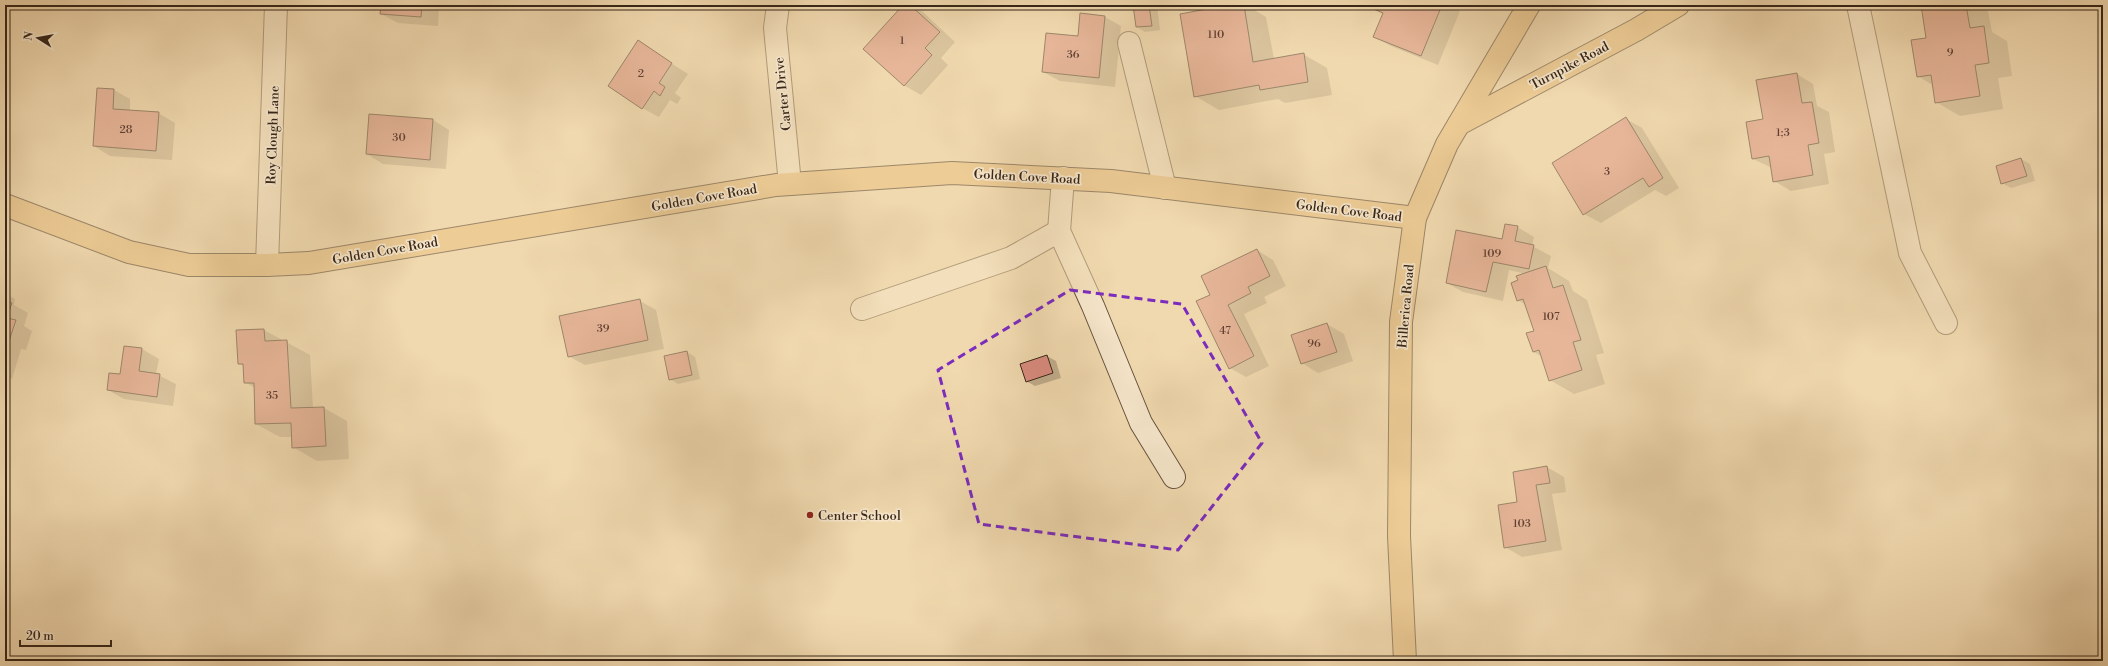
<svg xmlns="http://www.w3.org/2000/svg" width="2108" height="666" font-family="'Libre Bodoni',serif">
  <rect width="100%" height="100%" fill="#f1d9af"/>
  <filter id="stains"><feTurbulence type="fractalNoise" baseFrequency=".005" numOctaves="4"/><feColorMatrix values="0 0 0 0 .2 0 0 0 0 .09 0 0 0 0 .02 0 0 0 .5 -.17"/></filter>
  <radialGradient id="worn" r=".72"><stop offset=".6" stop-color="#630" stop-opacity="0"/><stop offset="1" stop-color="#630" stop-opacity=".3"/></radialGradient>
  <g fill="#0003">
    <polygon points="382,5 439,5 438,26 398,23 381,14"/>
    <polygon points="904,5 911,5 923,12 955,42 941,58 948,65 921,95 905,86 864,49"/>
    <polygon points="1134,5 1157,5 1160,30 1145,32 1137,27"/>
    <polygon points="1235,5 1246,5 1266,17 1274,59 1303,54 1327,68 1332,95 1285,103 1278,99 1219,110 1195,96"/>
    <polygon points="1370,5 1450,5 1460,11 1438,65 1391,46 1375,37 1384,15 1370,7"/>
    <polygon points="1922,5 1979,5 1988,11 1992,32 2007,41 2012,76 1998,78 2003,109 1960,116 1936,102 1934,86 1918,76 1927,39"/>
    <polygon points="1105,17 1121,26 1115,87 1060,81 1043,72 1079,37"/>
    <polygon points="638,42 688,74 675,93 681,98 677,104 670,100 659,117 642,108"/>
    <polygon points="1797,74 1813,84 1817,106 1829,112 1835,152 1824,154 1829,184 1791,191 1774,181 1772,168 1753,159 1764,120"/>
    <polygon points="114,90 130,99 130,111 158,113 175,123 172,160 110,156 94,146"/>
    <polygon points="1626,119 1642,128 1679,188 1666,196 1655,190 1601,223 1584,214"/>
    <polygon points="433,120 449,130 446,169 383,164 367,154"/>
    <polygon points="2021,159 2030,164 2035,181 2011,188 2002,183"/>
    <polygon points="1517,227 1534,237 1532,246 1551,256 1548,268 1569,281 1573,291 1587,300 1604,353 1596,355 1605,384 1574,394 1550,380 1543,357 1533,352 1535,332 1526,305 1518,300 1519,281 1526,274 1509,270 1503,301 1463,292 1447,283"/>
    <polygon points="1257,250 1273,260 1286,286 1264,297 1267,303 1244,314 1269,366 1246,377 1230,368 1211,295"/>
    <polygon points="5,293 15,299 14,305 28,313 24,326 32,331 26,350 21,349 12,379 5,376 5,323 7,323 12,305 10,305 5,321"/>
    <polygon points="640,301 656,310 664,349 585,365 568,356"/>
    <polygon points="1327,324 1344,334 1353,361 1318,373 1302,363"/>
    <polygon points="264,330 310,355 313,408 324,408 347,421 349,459 317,461 293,447 293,437 280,437 256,424 255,388 245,382 244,366 239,363"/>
    <polygon points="125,347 142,349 159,359 156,374 176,384 173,406 124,399 108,390 121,375"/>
    <polygon points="687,352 695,357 700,379 678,384 670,379"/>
    <polygon points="1047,356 1056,361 1061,378 1035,386 1026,381 1021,364"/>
    <polygon points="1547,467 1564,477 1566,492 1552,494 1562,550 1522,557 1505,547 1519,503"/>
  </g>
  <g fill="#dc8c7f" stroke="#372619">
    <polygon points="381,5 422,5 421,17 380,14"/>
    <polygon points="903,5 910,5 940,32 925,48 932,55 904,86 863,49"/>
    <polygon points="1133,5 1149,5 1152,26 1136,27"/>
    <polygon points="1229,5 1244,5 1253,62 1304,53 1308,82 1260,90 1259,85 1194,97 1180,14"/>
    <polygon points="1369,5 1442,5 1421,56 1373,37 1383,13 1369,7"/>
    <polygon points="1921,5 1966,5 1970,28 1984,26 1989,63 1975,65 1980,96 1935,103 1931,75 1917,77 1911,40 1926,38"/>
    <polygon points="1080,13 1105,16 1099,78 1042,72 1046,33 1078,36"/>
    <polygon points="638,40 672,63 659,83 665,87 660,96 654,91 642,109 608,86"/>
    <polygon points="1797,73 1802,103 1812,102 1819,143 1808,145 1813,175 1773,182 1769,156 1752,159 1746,122 1763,119 1756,80"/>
    <polygon points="97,88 114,89 113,109 159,112 156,151 93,146"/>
    <polygon points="369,114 433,119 430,160 366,154"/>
    <polygon points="1626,117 1663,178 1649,187 1643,178 1583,215 1552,163"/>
    <polygon points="2021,158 2027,176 2001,184 1996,166"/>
    <polygon points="1505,224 1518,226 1515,241 1534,245 1529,269 1493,262 1486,292 1446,283 1456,230 1502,239"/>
    <polygon points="1257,249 1270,276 1248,287 1251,293 1228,305 1254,356 1229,369 1196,301 1210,295 1201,276"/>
    <polygon points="1546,266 1553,288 1563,285 1581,340 1573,342 1582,370 1549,381 1539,350 1533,352 1526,333 1534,331 1523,299 1517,301 1511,283 1518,280 1516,276"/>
    <polygon points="640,299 648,340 568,357 559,316"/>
    <polygon points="5,301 12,303 7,318 16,320 9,341 5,340"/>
    <polygon points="1327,323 1337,352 1301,364 1291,335"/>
    <polygon points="264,329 265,341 287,340 291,408 324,407 326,446 292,448 291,423 255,424 254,383 244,383 243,364 238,364 236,330"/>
    <polygon points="124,346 142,348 139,371 160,374 157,397 107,390 109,373 120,374"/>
    <polygon points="687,351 692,375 669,380 664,356"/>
    <polygon points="1047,355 1053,373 1026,382 1020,364"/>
    <polygon points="1547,466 1550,483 1536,485 1546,541 1504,548 1498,505 1517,502 1513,472"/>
  </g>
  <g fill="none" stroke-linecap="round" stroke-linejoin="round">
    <defs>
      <g id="minor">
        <polyline points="778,5 775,28 790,184"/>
        <polyline points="1858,5 1910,253 1946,323"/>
        <polyline points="1129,43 1165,188"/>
        <polyline points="1063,178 1059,231 1093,306 1141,423 1174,477"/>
        <polyline points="267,265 276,5"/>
        <polyline points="862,309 1011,258 1059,231"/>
      </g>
      <g id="major">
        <polyline points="1459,124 1636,30 1678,5"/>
        <polyline points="5,205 129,252 189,265 267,265 309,263 776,185 952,173 1111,181 1415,218"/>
        <polyline points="1405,661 1399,536 1401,322 1415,218 1447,144 1529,5"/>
      </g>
    </defs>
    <use href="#minor" stroke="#66533e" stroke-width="24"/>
    <use href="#major" stroke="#372619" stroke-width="24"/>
    <use href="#minor" stroke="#f6e6cb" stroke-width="22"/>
    <use href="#major" stroke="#e8bc78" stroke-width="22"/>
  </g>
  <path d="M0 0H2108V666H0ZM1070,290l112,14 80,139 -84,107 -199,-26 -41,-154z" fill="#f1d9af" fill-opacity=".55" fill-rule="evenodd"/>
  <path fill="none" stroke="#7b2cbf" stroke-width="3" stroke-dasharray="8 5" stroke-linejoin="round" d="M1070,290l112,14 80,139 -84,107 -199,-26 -41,-154z"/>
  <circle fill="#8f2418" stroke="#f6e6cb" stroke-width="1.5" cx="810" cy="515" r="4"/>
  <g text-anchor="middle" stroke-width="3.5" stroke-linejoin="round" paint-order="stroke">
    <g font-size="11" fill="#604032">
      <text x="1216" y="38">110</text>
      <text x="902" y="44">1</text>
      <text x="1950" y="56">9</text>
      <text x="1073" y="58">36</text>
      <text x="641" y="77">2</text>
      <text x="126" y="133">28</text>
      <text x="1783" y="136">1;3</text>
      <text x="399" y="141">30</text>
      <text x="1607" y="175">3</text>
      <text x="1492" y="257">109</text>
      <text x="1551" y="320">107</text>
      <text x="603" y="332">39</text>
      <text x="1225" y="334">47</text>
      <text x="1314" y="347">96</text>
      <text x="272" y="399">35</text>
      <text x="1522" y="527">103</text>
    </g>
    <g font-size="13" fill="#372619" stroke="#f6e6cb">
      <text transform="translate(1569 65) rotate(-28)" y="5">Turnpike Road</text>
      <text transform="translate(782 94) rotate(-96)" y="5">Carter Drive</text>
      <text transform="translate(272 135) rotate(-88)" y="5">Roy Clough Lane</text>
      <text transform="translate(1027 176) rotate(3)" y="5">Golden Cove Road</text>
      <text transform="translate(704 197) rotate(-10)" y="5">Golden Cove Road</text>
      <text transform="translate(1349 210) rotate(7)" y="5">Golden Cove Road</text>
      <text transform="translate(385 250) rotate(-10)" y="5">Golden Cove Road</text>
      <text transform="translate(1405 306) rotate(-85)" y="5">Billerica Road</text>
    </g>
    <g font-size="13" fill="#372619" stroke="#f6e6cb" text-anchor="start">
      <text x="818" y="520">Center School</text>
    </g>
  </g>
  <rect width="2108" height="666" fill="none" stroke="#f1d9af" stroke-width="20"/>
  <rect x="6" y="6" width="2096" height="654" fill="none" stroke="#372619" stroke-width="2"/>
  <rect x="10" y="10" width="2088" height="646" fill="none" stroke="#372619"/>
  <g transform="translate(38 38) rotate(281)" stroke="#f6e6cb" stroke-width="3" paint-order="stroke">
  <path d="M0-3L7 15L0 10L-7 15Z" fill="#372619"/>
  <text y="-6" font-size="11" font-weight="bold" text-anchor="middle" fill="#372619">N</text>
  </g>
  <path d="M20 640v6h91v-6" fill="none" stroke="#372619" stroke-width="2"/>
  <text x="26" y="640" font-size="12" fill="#372619" stroke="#f6e6cb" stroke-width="3" paint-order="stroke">20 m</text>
  <rect width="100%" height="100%" filter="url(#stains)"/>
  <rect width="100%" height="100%" fill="url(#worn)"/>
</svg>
